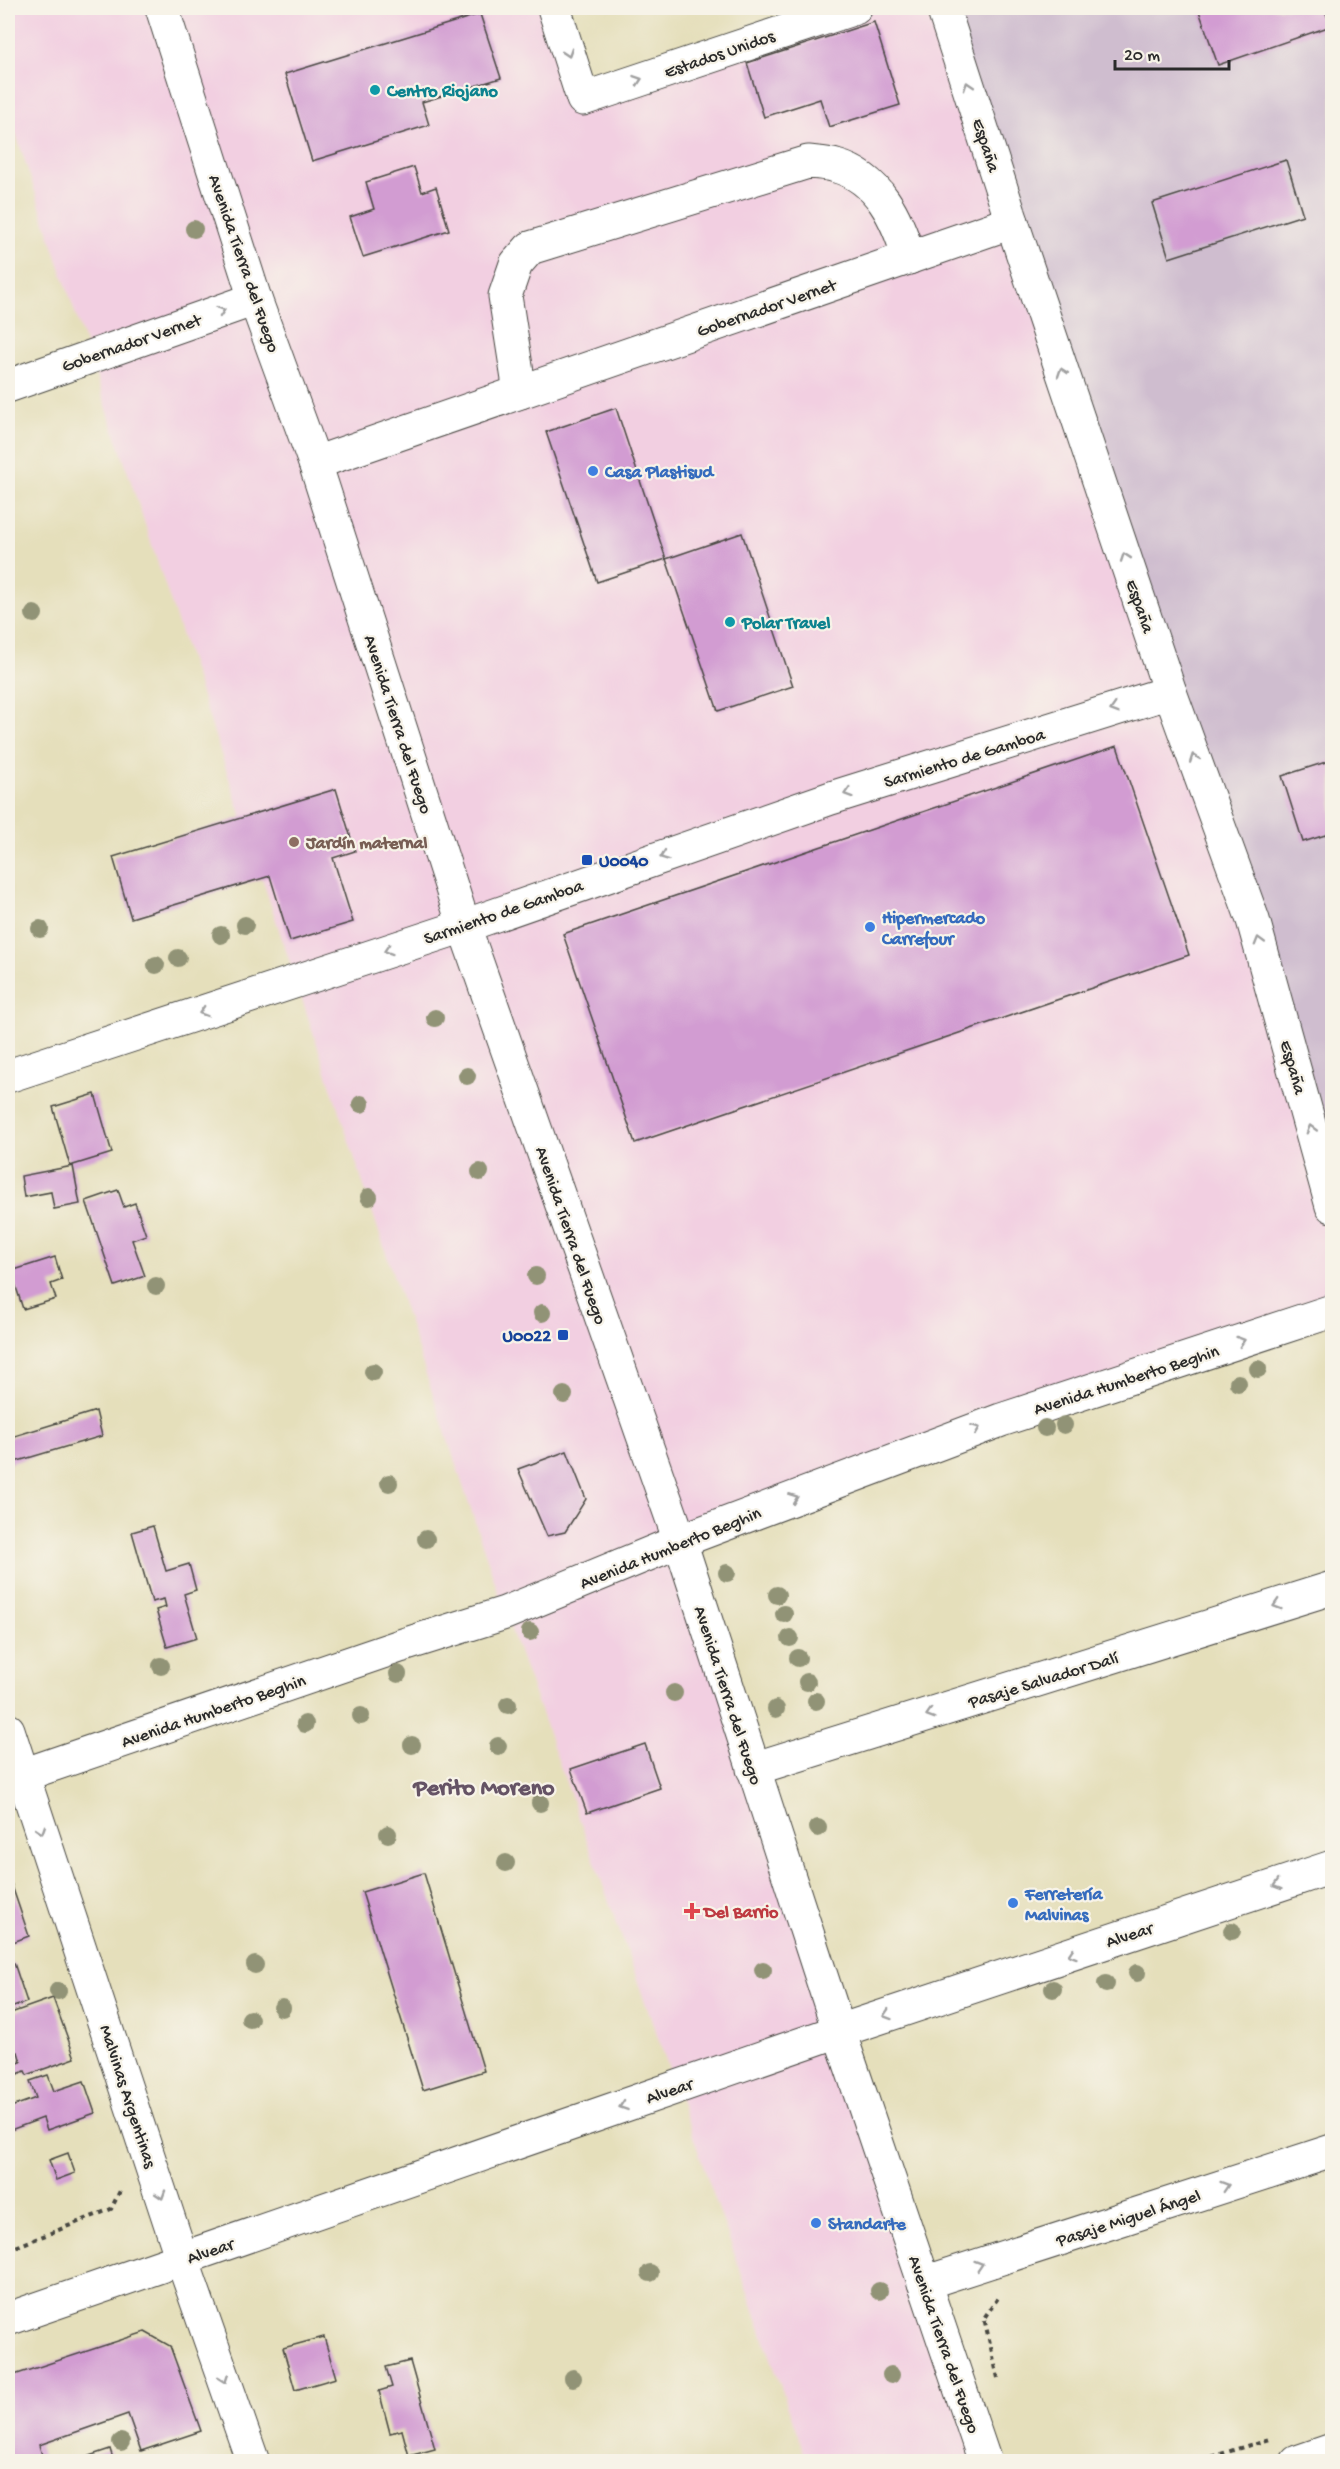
<svg xmlns="http://www.w3.org/2000/svg" width="1340" height="2469" font-family="'Gochi Hand',sans-serif">
  <rect width="100%" height="100%" fill="#f7f3e8"/>
  <filter id="ink" filterUnits="userSpaceOnUse"><feTurbulence type="fractalNoise" baseFrequency=".0167" numOctaves="2"/><feDisplacementMap in="SourceGraphic" scale="12" xChannelSelector="R" yChannelSelector="G"/><feConvolveMatrix kernelMatrix="1 2 1 2 8 2 1 2 1" color-interpolation-filters="sRGB"/></filter>
  <filter id="wash" filterUnits="userSpaceOnUse"><feTurbulence type="fractalNoise" baseFrequency=".008" numOctaves="4" result="noise"/><feDisplacementMap in="SourceGraphic" scale="24" xChannelSelector="R" yChannelSelector="G"/><feGaussianBlur stdDeviation="1.35" result="paint"/><feColorMatrix in="noise" values="0 0 0 0 0 0 0 0 0 0 0 0 0 0 0 0 0 1.4 0 .05"/><feComposite in="paint" operator="in"/></filter>
  <g filter="url(#wash)">
    <rect width="100%" height="100%" fill="#e5dfbb"/>
    <polygon fill="#f2cfe1" points="8,8 554,8 583,98 855,8 943,8 1332,1206 1332,1311 680,1542 985,2461 807,2461 676,2088 505,1613 8,110"/>
    <polygon fill="#cfbdcf" points="943,8 1332,8 1332,1206"/>
    <g id="blocks">
      <g fill="#d29cd2">
        <polygon points="1198,8 1324,8 1331,26 1218,65"/>
        <polygon points="480,14 501,78 422,102 429,125 312,161 285,74"/>
        <polygon points="874,22 900,105 829,127 820,99 764,117 747,63"/>
        <polygon points="1286,160 1303,215 1169,258 1152,203"/>
        <polygon points="414,167 422,192 436,187 449,230 363,257 350,217 374,209 366,182"/>
        <polygon points="616,408 666,559 597,582 546,432"/>
        <polygon points="742,533 793,686 718,711 666,559"/>
        <polygon points="1117,746 1189,955 635,1143 563,934"/>
        <polygon points="1332,760 1332,833 1303,842 1282,776"/>
        <polygon points="336,789 355,851 333,858 353,922 290,941 270,876 131,918 113,857"/>
        <polygon points="95,1094 112,1153 70,1166 53,1107"/>
        <polygon points="73,1166 80,1204 54,1209 51,1192 24,1197 21,1176"/>
        <polygon points="118,1190 124,1207 135,1203 146,1235 132,1240 145,1276 115,1286 86,1201"/>
        <polygon points="55,1257 62,1280 51,1284 56,1299 23,1309 11,1271"/>
        <polygon points="96,1411 102,1436 8,1464 8,1438"/>
        <polygon points="567,1451 586,1499 565,1532 547,1536 518,1469"/>
        <polygon points="153,1526 166,1571 189,1564 196,1590 184,1594 197,1638 167,1647 156,1610 166,1607 164,1599 152,1602 132,1532"/>
        <polygon points="645,1744 660,1788 587,1813 571,1769"/>
        <polygon points="424,1873 484,2071 423,2090 362,1892"/>
        <polygon points="8,1874 29,1936 8,1944"/>
        <polygon points="14,1963 27,2002 8,2009 8,1965"/>
        <polygon points="53,1998 75,2058 27,2075 25,2071 15,2075 12,2065 21,2062 18,2052 8,2056 8,2014"/>
        <polygon points="48,2075 54,2091 84,2081 95,2113 47,2130 43,2118 8,2131 8,2108 36,2098 30,2081"/>
        <polygon points="68,2153 75,2173 56,2180 49,2160"/>
        <polygon points="145,2332 170,2346 201,2431 141,2451 128,2414 39,2445 44,2462 10,2462 8,2456 8,2377"/>
        <polygon points="324,2337 336,2378 295,2390 283,2348"/>
        <polygon points="410,2361 435,2449 409,2456 402,2430 390,2433 379,2391 392,2387 386,2367"/>
        <polygon points="110,2449 114,2462 74,2462 74,2461"/>
      </g>
    </g>
  </g>
  <g filter="url(#ink)">
    <use href="#blocks" fill-opacity="0" stroke="#474641" stroke-width="1.5"/>
    <g fill="none" stroke-linecap="round" stroke-linejoin="round">
      <defs>
        <g id="minor">
          <polyline points="162,8 255,299 315,463 464,926 680,1541 839,2031 985,2462"/>
          <polyline points="554,8 583,99 855,8"/>
          <polyline points="943,8 1012,222 1170,692 1253,920 1332,1206"/>
          <polyline points="8,386 255,299"/>
          <path d="M520,392l-15,-96 11,-32 14,-16 278,-86c9,1 19,1 28,4 43,12 61,52 73,92"/>
          <polyline points="315,463 1012,222"/>
          <polyline points="8,1076 464,926 831,798 1170,692"/>
          <polyline points="8,1730 182,2259 253,2462"/>
          <polyline points="753,1769 1332,1588"/>
          <polyline points="8,1780 400,1646 505,1613 680,1541 1001,1420 1332,1311"/>
          <polyline points="924,2283 1332,2151"/>
          <polyline points="8,2319 839,2031 1332,1867"/>
          <polyline points="1297,2462 1332,2450"/>
        </g>
      </defs>
      <use href="#minor" stroke="#474641" stroke-width="35"/>
      <g stroke="#474641" stroke-width="4" stroke-dasharray="4.5 4.5" stroke-linecap="butt">
        <polyline points="8,2250 111,2209 120,2191"/>
        <polyline points="998,2378 984,2318 998,2298"/>
        <polyline points="1195,2462 1269,2439"/>
      </g>
      <use href="#minor" stroke="#fff" stroke-width="33"/>
    </g>
    <g fill="#919376">
      <circle cx="194" cy="229" r="9"/>
      <circle cx="34" cy="614" r="9"/>
      <circle cx="245" cy="925" r="9"/>
      <circle cx="40" cy="929" r="9"/>
      <circle cx="221" cy="935" r="9"/>
      <circle cx="178" cy="958" r="9"/>
      <circle cx="156" cy="965" r="9"/>
      <circle cx="435" cy="1018" r="9"/>
      <circle cx="467" cy="1076" r="9"/>
      <circle cx="361" cy="1104" r="9"/>
      <circle cx="480" cy="1172" r="9"/>
      <circle cx="369" cy="1197" r="9"/>
      <circle cx="536" cy="1276" r="9"/>
      <circle cx="156" cy="1286" r="9"/>
      <circle cx="542" cy="1313" r="9"/>
      <circle cx="1258" cy="1369" r="9"/>
      <circle cx="373" cy="1372" r="9"/>
      <circle cx="1238" cy="1383" r="9"/>
      <circle cx="564" cy="1395" r="9"/>
      <circle cx="1064" cy="1425" r="9"/>
      <circle cx="1045" cy="1428" r="9"/>
      <circle cx="389" cy="1483" r="9"/>
      <circle cx="426" cy="1539" r="9"/>
      <circle cx="727" cy="1573" r="9"/>
      <circle cx="777" cy="1595" r="9"/>
      <circle cx="784" cy="1614" r="9"/>
      <circle cx="530" cy="1632" r="9"/>
      <circle cx="790" cy="1638" r="9"/>
      <circle cx="798" cy="1658" r="9"/>
      <circle cx="161" cy="1666" r="9"/>
      <circle cx="398" cy="1674" r="9"/>
      <circle cx="807" cy="1682" r="9"/>
      <circle cx="674" cy="1693" r="9"/>
      <circle cx="816" cy="1701" r="9"/>
      <circle cx="508" cy="1705" r="9"/>
      <circle cx="776" cy="1709" r="9"/>
      <circle cx="361" cy="1716" r="9"/>
      <circle cx="305" cy="1724" r="9"/>
      <circle cx="412" cy="1745" r="9"/>
      <circle cx="498" cy="1746" r="9"/>
      <circle cx="540" cy="1803" r="9"/>
      <circle cx="818" cy="1828" r="9"/>
      <circle cx="388" cy="1834" r="9"/>
      <circle cx="506" cy="1863" r="9"/>
      <circle cx="1232" cy="1931" r="9"/>
      <circle cx="255" cy="1965" r="9"/>
      <circle cx="763" cy="1970" r="9"/>
      <circle cx="1137" cy="1973" r="9"/>
      <circle cx="1106" cy="1984" r="9"/>
      <circle cx="1053" cy="1989" r="9"/>
      <circle cx="58" cy="1991" r="9"/>
      <circle cx="282" cy="2008" r="9"/>
      <circle cx="250" cy="2019" r="9"/>
      <circle cx="650" cy="2273" r="9"/>
      <circle cx="879" cy="2291" r="9"/>
      <circle cx="891" cy="2375" r="9"/>
      <circle cx="573" cy="2378" r="9"/>
      <circle cx="121" cy="2442" r="9"/>
    </g>
    <defs><path id="oneway-chevron" d="M-2-3.5L2.5 0L-2 3.5" fill="none" stroke-width="1.6" stroke-linecap="round" stroke-linejoin="round" transform="scale(1.5)"/></defs>
    <g stroke="#a0a0a0">
      <use href="#oneway-chevron" transform="translate(568 53) rotate(72)"/>
      <use href="#oneway-chevron" transform="translate(638 80) rotate(-19)"/>
      <use href="#oneway-chevron" transform="translate(968 86) rotate(-108)"/>
      <use href="#oneway-chevron" transform="translate(221 311) rotate(-19)"/>
      <use href="#oneway-chevron" transform="translate(1062 372) rotate(-109)"/>
      <use href="#oneway-chevron" transform="translate(1125 557) rotate(-109)"/>
      <use href="#oneway-chevron" transform="translate(1114 709) rotate(163)"/>
      <use href="#oneway-chevron" transform="translate(1194 758) rotate(-110)"/>
      <use href="#oneway-chevron" transform="translate(848 793) rotate(163)"/>
      <use href="#oneway-chevron" transform="translate(664 856) rotate(160)"/>
      <use href="#oneway-chevron" transform="translate(1259 941) rotate(-106)"/>
      <use href="#oneway-chevron" transform="translate(388 950) rotate(162)"/>
      <use href="#oneway-chevron" transform="translate(203 1012) rotate(162)"/>
      <use href="#oneway-chevron" transform="translate(1311 1129) rotate(-106)"/>
      <use href="#oneway-chevron" transform="translate(1241 1341) rotate(-18)"/>
      <use href="#oneway-chevron" transform="translate(976 1429) rotate(-21)"/>
      <use href="#oneway-chevron" transform="translate(794 1498) rotate(-21)"/>
      <use href="#oneway-chevron" transform="translate(1277 1605) rotate(162)"/>
      <use href="#oneway-chevron" transform="translate(930 1714) rotate(163)"/>
      <use href="#oneway-chevron" transform="translate(41 1830) rotate(72)"/>
      <use href="#oneway-chevron" transform="translate(1277 1885) rotate(162)"/>
      <use href="#oneway-chevron" transform="translate(1072 1954) rotate(162)"/>
      <use href="#oneway-chevron" transform="translate(887 2015) rotate(162)"/>
      <use href="#oneway-chevron" transform="translate(623 2106) rotate(161)"/>
      <use href="#oneway-chevron" transform="translate(1225 2186) rotate(-18)"/>
      <use href="#oneway-chevron" transform="translate(161 2195) rotate(72)"/>
      <use href="#oneway-chevron" transform="translate(979 2265) rotate(-18)"/>
      <use href="#oneway-chevron" transform="translate(224 2379) rotate(71)"/>
    </g>
  </g>
  <g fill="#0f9aa8" stroke="#f7f3e8" stroke-width="2">
    <circle cx="375" cy="90" r="6"/>
    <circle cx="730" cy="622" r="6"/>
  </g>
  <g fill="#3f7fe0" stroke="#f7f3e8" stroke-width="2">
    <circle cx="593" cy="471" r="6"/>
    <circle cx="870" cy="927" r="6"/>
    <circle cx="1013" cy="1903" r="6"/>
    <circle cx="816" cy="2223" r="6"/>
  </g>
  <circle fill="#8d6e63" stroke="#f7f3e8" stroke-width="2" cx="294" cy="842" r="6"/>
  <g fill="#1a4fb4" stroke="#f7f3e8" stroke-width="2">
    <rect x="581" y="854" width="12" height="12" rx="3"/>
    <rect x="557" y="1329" width="12" height="12" rx="3"/>
  </g>
  <path fill="#e0444e" stroke="#f7f3e8" stroke-width="2" d="M689 1902h6v6h6v6h-6v6h-6v-6h-6v-6h6z"/>
  <g text-anchor="middle" stroke-width="4.5" stroke-linejoin="round" paint-order="stroke">
    <g font-size="18" fill="#2b2b2b" stroke="#f7f3e8">
      <text transform="translate(719 53) rotate(-19)" y="6">Estados Unidos</text>
      <text transform="translate(987 145) rotate(72)" y="6">España</text>
      <text transform="translate(245 263) rotate(71)" y="6">Avenida Tierra del Fuego</text>
      <text transform="translate(766 307) rotate(-19)" y="6">Gobernador Vernet</text>
      <text transform="translate(131 342) rotate(-19)" y="6">Gobernador Vernet</text>
      <text transform="translate(1141 606) rotate(71)" y="6">España</text>
      <text transform="translate(399 724) rotate(72)" y="6">Avenida Tierra del Fuego</text>
      <text transform="translate(964 757) rotate(-17)" y="6">Sarmiento de Gamboa</text>
      <text transform="translate(503 911) rotate(-19)" y="6">Sarmiento de Gamboa</text>
      <text transform="translate(1294 1067) rotate(74)" y="6">España</text>
      <text transform="translate(572 1235) rotate(71)" y="6">Avenida Tierra del Fuego</text>
      <text transform="translate(1126 1379) rotate(-18)" y="6">Avenida Humberto Beghin</text>
      <text transform="translate(670 1547) rotate(-22)" y="6">Avenida Humberto Beghin</text>
      <text transform="translate(1043 1679) rotate(-17)" y="6">Pasaje Salvador Dalí</text>
      <text transform="translate(729 1695) rotate(72)" y="6">Avenida Tierra del Fuego</text>
      <text transform="translate(213 1710) rotate(-19)" y="6">Avenida Humberto Beghin</text>
      <text transform="translate(1129 1934) rotate(-18)" y="6">Alvear</text>
      <text transform="translate(669 2090) rotate(-19)" y="6">Alvear</text>
      <text transform="translate(129 2096) rotate(72)" y="6">Malvinas Argentinas</text>
      <text transform="translate(1128 2217) rotate(-18)" y="6">Pasaje Miguel Ángel</text>
      <text transform="translate(210 2250) rotate(-19)" y="6">Alvear</text>
      <text transform="translate(945 2344) rotate(71)" y="6">Avenida Tierra del Fuego</text>
    </g>
    <g font-size="18" font-weight="bold" fill="#0d838f" stroke="#f7f3e8" text-anchor="start">
      <text x="387" y="96">Centro Riojano</text>
      <text x="742" y="628">Polar Travel</text>
    </g>
    <g font-size="18" font-weight="bold" fill="#366cbe" stroke="#f7f3e8" text-anchor="start">
      <text x="605" y="477">Casa Plastisud</text>
      <text x="882" y="923">Hipermercado<tspan x="882" dy="21">Carrefour</tspan></text>
      <text x="1025" y="1899">Ferretería<tspan x="1025" dy="21">Malvinas</tspan></text>
      <text x="828" y="2229">Standarte</text>
    </g>
    <g font-size="18" font-weight="bold" fill="#785e54" stroke="#f7f3e8" text-anchor="start">
      <text x="306" y="848">Jardín maternal</text>
    </g>
    <g font-size="18" font-weight="bold" fill="#164399" stroke="#f7f3e8" text-anchor="start">
      <text x="599" y="866">U0040</text>
      <text x="551" y="1341" text-anchor="end">U0022</text>
    </g>
    <g font-size="18" font-weight="bold" fill="#be3a42" stroke="#f7f3e8" text-anchor="start">
      <text x="704" y="1917">Del Barrio</text>
    </g>
    <g font-size="24" font-weight="bold" fill="#655365" stroke="#f7f3e8">
      <text x="484" y="1794">Perito Moreno</text>
    </g>
  </g>
  <rect width="1340" height="2469" fill="none" stroke="#f7f3e8" stroke-width="30"/>
  <path d="M1115 60v9h114v-9" fill="none" stroke="#2b2b2b" stroke-width="3"/>
  <text x="1124" y="60" font-size="18" fill="#2b2b2b" stroke="#f7f3e8" stroke-width="4.5" paint-order="stroke">20 m</text>
</svg>
